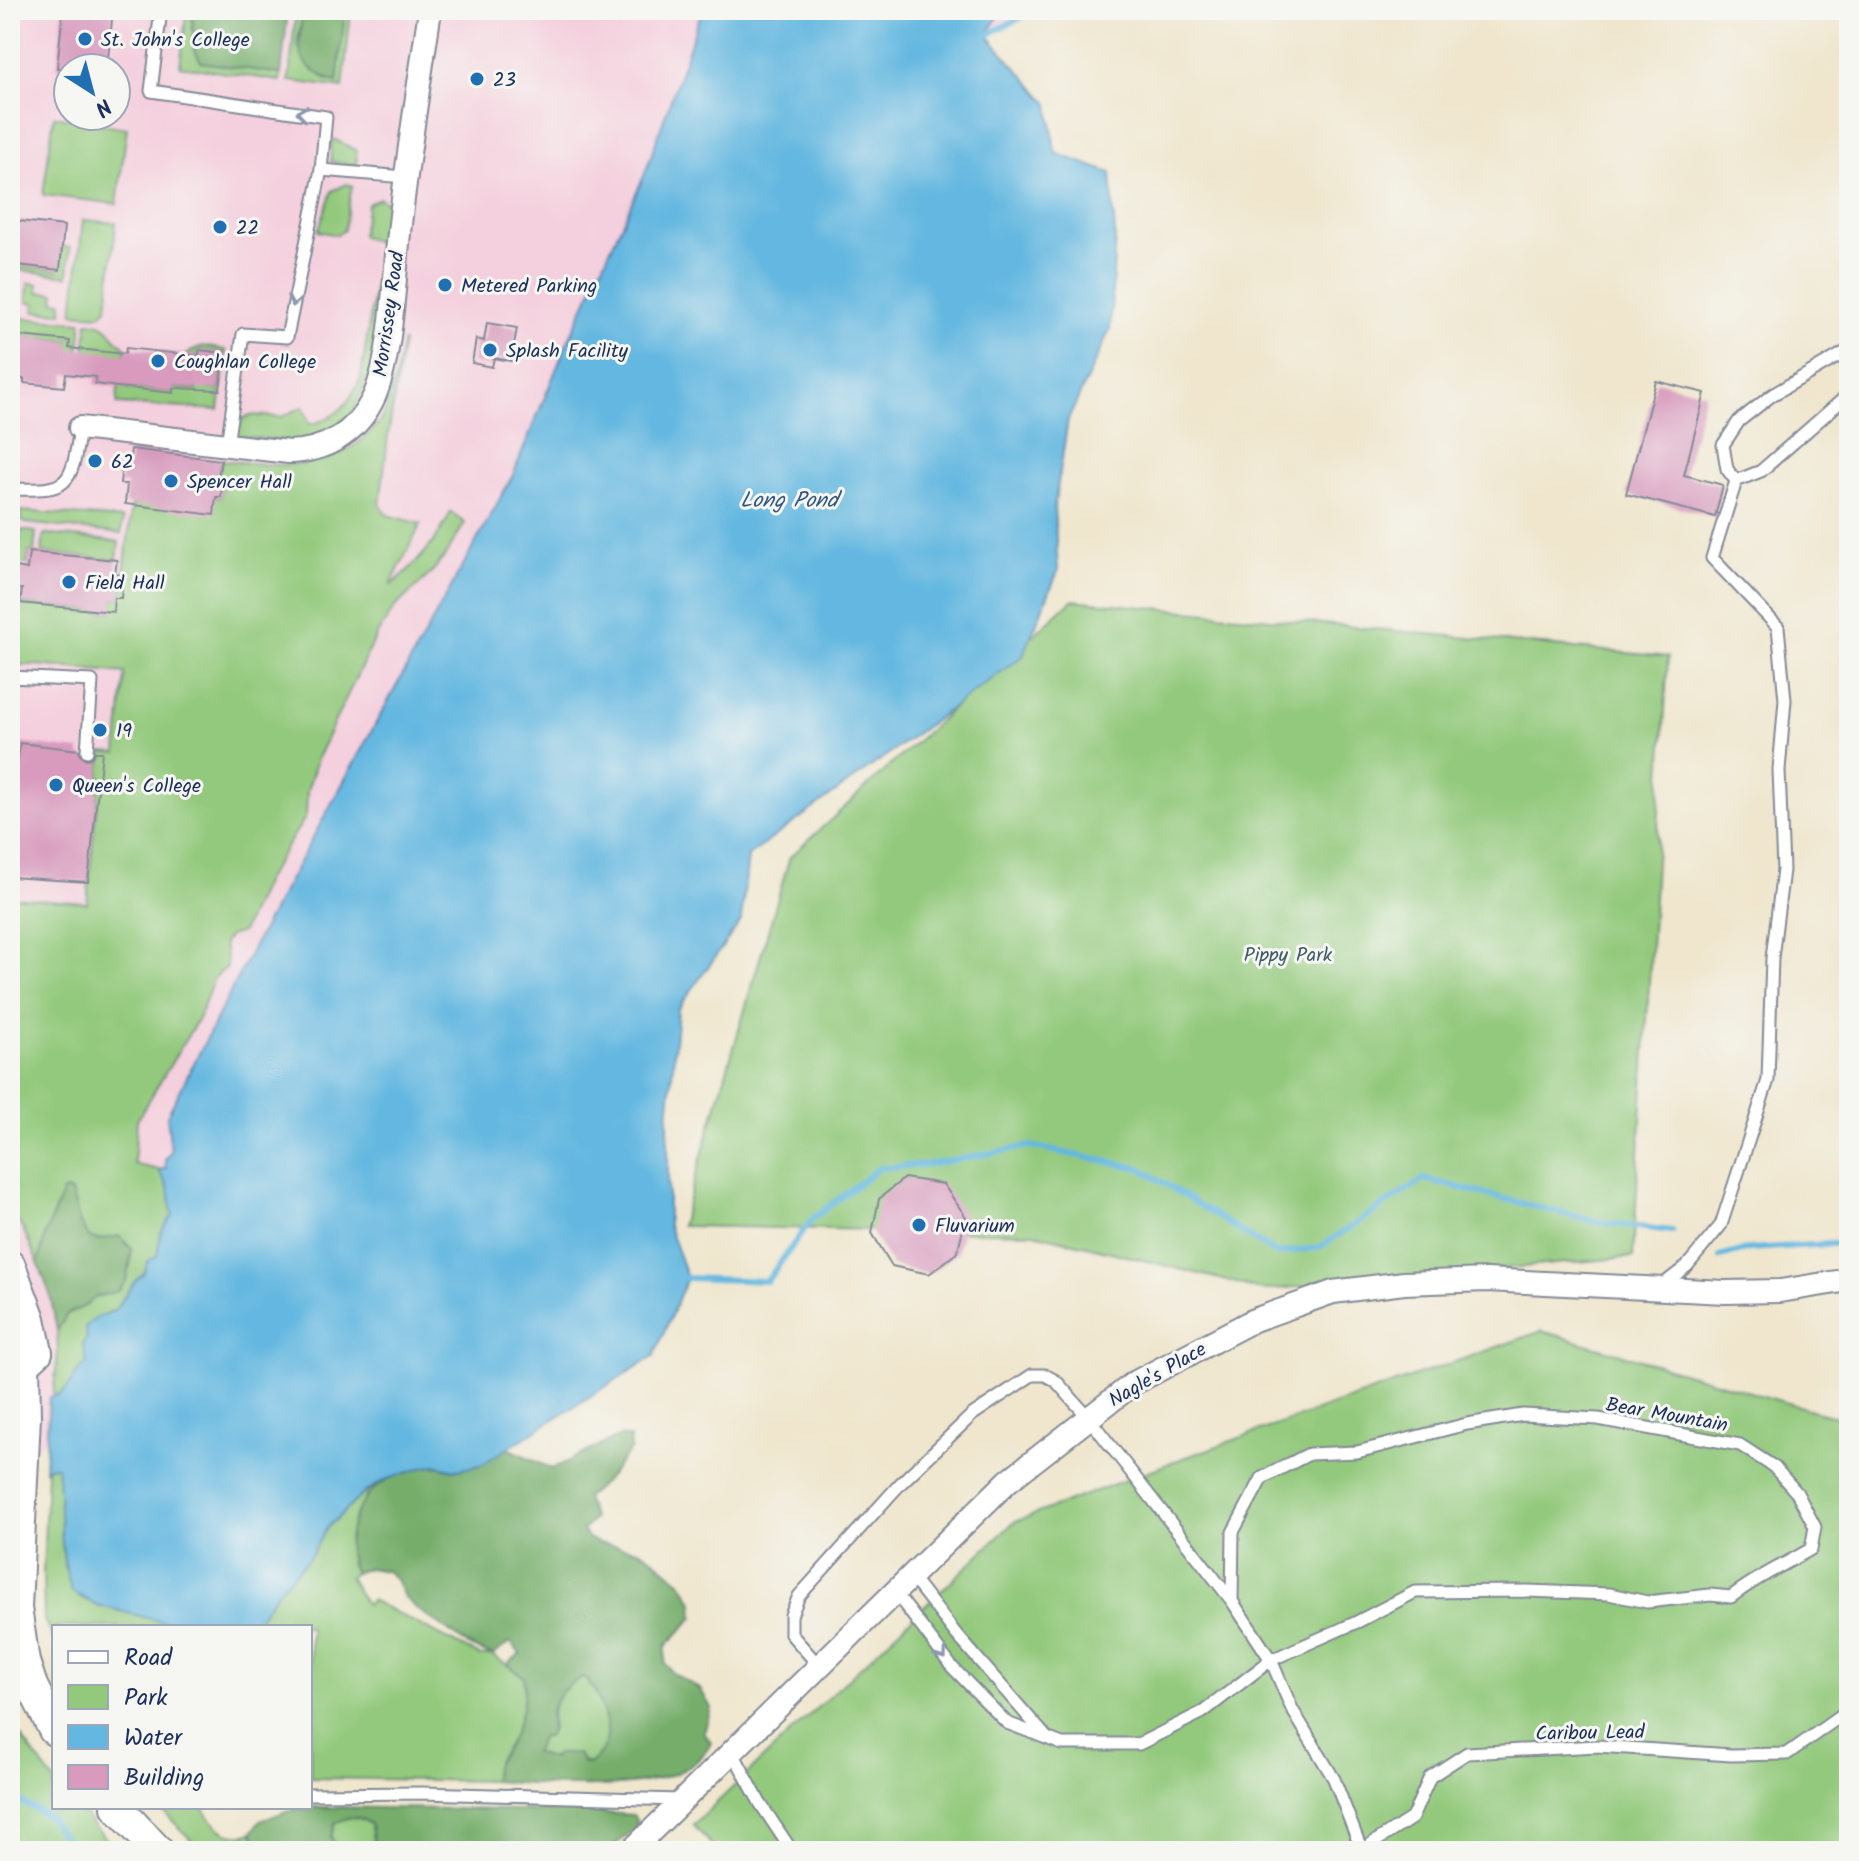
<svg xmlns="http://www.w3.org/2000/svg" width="1859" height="1861" font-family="Kalam,sans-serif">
  <rect width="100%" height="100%" fill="#f6f6f2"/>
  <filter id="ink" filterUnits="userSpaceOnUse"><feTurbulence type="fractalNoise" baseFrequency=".0125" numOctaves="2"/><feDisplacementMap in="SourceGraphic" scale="16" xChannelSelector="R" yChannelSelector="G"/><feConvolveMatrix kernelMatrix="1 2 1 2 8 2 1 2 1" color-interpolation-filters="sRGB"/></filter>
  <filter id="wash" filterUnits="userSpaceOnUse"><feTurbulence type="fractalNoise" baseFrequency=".006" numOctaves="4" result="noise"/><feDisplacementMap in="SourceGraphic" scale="32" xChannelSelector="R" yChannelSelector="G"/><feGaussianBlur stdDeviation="1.8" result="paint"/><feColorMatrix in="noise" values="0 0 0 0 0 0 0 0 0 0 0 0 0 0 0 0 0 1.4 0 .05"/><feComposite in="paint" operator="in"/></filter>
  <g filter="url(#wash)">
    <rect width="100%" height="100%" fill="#efe6cd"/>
    <path fill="#f4cfdd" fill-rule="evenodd" d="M10,10h1025l-48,26 62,68 6,50 56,19 4,63 -5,93 -42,91 -14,88 4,63 -35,85 -275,200 -7,65 -63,88 -10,109v108l19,52 -33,78 -146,92 -87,20 -169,159h-62l-128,-123 -5,-37 -6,-1 -6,3 1,-29 -24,21 2,-97 -14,-56zM68,68h48v48h-48z"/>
    <g fill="#93c97b" stroke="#577c6c" stroke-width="2">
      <polygon points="187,10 193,10 192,29 201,62 281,74 280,81 180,66"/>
      <polygon points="296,10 303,10 297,45 325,79 337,82 345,10 351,10 343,88 289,81"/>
      <polygon points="54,116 127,128 117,204 43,195"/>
      <polygon points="331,138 356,150 357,165 331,162"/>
      <polygon points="347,184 352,186 344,230 337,235 318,231 332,191"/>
      <path d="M380,198l9,6 2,7 -21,161 -17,40 -22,19 -11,6 -23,5 -61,-6 6,-17 8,-4 31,2 22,-10 7,17c28,-5 40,-22 51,-46l20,-135 -20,-7 7,-32z"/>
      <polygon points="83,220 116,223 107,308 101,315 73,313"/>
      <polygon points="62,247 70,247 68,276 19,270 16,290 10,289 12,265 59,270"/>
      <polygon points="28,283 38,284 38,292 55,293 54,301 62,302 62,313 34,311 35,303 27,302"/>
      <polygon points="20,318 82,322 77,367 67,366 69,341 29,337 11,371"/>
      <path d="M88,322c23,1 21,14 38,26l-1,6 -42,14z"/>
      <path d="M403,341l-15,95 -8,68 7,11 34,9 -31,62c25,-20 47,-44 61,-74l14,11 -20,33 -14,17 -35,33 -20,30 -58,120 -11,35 -1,25 -41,65 -23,51 -13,4 -5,6 3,25 -13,11 -15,39 -62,103 -3,44 25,6c4,9 11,16 11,25 1,9 0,12 3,20l-5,7 -11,35 -9,4 -4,12 -8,7 -21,30 -6,2 -26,31 4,21c-15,8 -15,29 -34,33l5,-44 -1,-22 10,-17 16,-7 42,-32 5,-9 2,-17 -44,-12 -8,-14 -9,-31 -7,-1 -12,25 -14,47 -14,-32 -14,-21v-313l77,6 15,-151 15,1 8,-80 -90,-8h-25l3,-65 8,1v2l91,9 2,-14h7l11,-93 89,-8 2,-18 -5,-1 3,-18c47,5 98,14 138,-18 10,-8 20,-17 25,-28 10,-23 13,-49 19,-73z"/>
      <polygon points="202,346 226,350 219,410 117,404 118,387 172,393 173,388 197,390 198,384 208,389 220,390 224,353 200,350 199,356 185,355"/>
      <polygon points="20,511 123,519 121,534 26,523 22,521"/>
      <polygon points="21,530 36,532 34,552 29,552 27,564 18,563"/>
      <polygon points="44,534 119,542 117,560 42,553"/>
      <polygon points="1072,600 1668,657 1633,1257 1264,1290 1034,1233 681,1226 790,857"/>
      <polygon points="1542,1331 1849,1421 1849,1851 717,1851 693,1825 1014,1522 1178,1460"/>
      <polygon points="51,1466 57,1466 62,1504 64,1567 79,1597 97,1605 190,1627 54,1627 54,1640 44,1620 43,1575 47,1471 45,1469"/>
      <path d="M385,1480l-18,13 -17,69 5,11 -6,4 17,28 5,-5 109,56 12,-1 32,22c2,20 -3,39 -10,57 -8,20 -22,24 -21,47l-183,-3v-151h-58l28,-39 29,-30 18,-30 38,-36z"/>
      <path d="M582,1678c14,4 28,46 27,61 -1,11 -12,19 -19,25l-24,-9 -10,-1 -3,5 -20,-6 9,-16 10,-7c-4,-24 8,-43 30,-52z"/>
      <polygon points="10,1708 19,1734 54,1781 54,1807 77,1807 117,1851 10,1851"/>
      <path d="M159,1807h44c11,21 26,34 50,25l6,19h-57z"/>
      <polygon points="349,1816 363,1818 371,1825 375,1851 337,1851 331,1837 335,1823"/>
    </g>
    <g fill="#76ad6b" stroke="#486e64" stroke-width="2" fill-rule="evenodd">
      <polygon points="193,10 288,10 281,74 201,62 193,47"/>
      <path d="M303,10h42l-8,72c-43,-14 -40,-33 -34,-72z"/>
      <polygon points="63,1191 71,1192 80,1223 88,1237 97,1240 119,1236 132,1249 126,1281 118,1291 96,1297 83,1307 67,1314 57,1331 50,1294 38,1263 45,1235"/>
      <path d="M620,1436l10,2 1,11 -24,30 -21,19 8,21 -11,11 4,8 12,5 40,7 11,6 32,27 11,19 1,15 -28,29 -1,17 8,10 28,17 10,18 -7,25 7,9c-26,60 -163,43 -218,39 -1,-23 13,-27 21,-47 7,-18 12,-37 10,-57l-17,-13 13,-10 -9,-12 -19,13 -22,-9 -54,-38 -12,-11 -8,-18 -10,-8 -18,-3 -13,5c-9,-20 -8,-34 -1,-54 13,-33 43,-50 78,-53 8,-1 16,4 24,4 13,-1 40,-15 52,-22l44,21zM582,1678l6,2 2,6 4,2c11,31 25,52 -5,76l-6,-1 -5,-9h-22l-3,5 -19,-6 8,-16h5c6,-9 2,-15 4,-25 3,-15 17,-29 31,-34z"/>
      <path d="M319,1807l261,4 53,4 4,5 -1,9 -29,22h-232l-4,-26c-13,-11 -22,-9 -36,-2l-4,14 6,14h-78l-6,-19 7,-11 30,-11z"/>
    </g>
    <path fill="#64b7e0" stroke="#40739f" stroke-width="2" d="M702,10h300l-15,25 62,69 6,49 56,20 4,63 -5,93 -42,91 -14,88 4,63 -35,85 -275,200 -7,65 -63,88 -10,109v108l19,52 -33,78 -173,109 -25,5 -21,-5 -14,3 -36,12 -20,12 -38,36 -18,30 -29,30 -28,39h-62l-23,-4 -70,-18 -25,-13c-14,-39 -10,-84 -15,-125l-6,-1 -6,3 4,-72c24,0 21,-25 38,-33l-4,-21 4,-5 -2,-11 9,-8 21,-9 21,-30 8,-7 4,-12 9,-5 4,-24 12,-17c-3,-8 -2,-11 -3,-20 0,-9 -7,-16 -11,-25l7,-2 -1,-8 6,-9 -4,-35 97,-190 249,-451 52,-127 79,-172z"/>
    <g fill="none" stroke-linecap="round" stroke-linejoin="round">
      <g stroke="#64b7e0" stroke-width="6">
        <polyline points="987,35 1035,10"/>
        <polyline points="1720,1257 1749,1249 1849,1243"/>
        <polyline points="687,1278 767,1281 811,1220 879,1168 933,1164 1030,1146 1140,1168 1277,1254 1320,1247 1424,1179 1598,1222 1672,1231"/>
        <polyline points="10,1796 49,1817 62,1836 83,1851"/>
      </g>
    </g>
    <g id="blocks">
      <g fill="#d89bbe">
        <polygon points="63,10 113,10 107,68 57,68"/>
        <polygon points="10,220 64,226 60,270 10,264"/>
        <polygon points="487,323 517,328 511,361 494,358 492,367 472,363 476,339 484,341"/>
        <polygon points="10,335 70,341 69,348 125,354 126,348 199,356 199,350 224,353 220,390 173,388 173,393 118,387 95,384 96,377 66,374 64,387 24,383 24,379 10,378"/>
        <polygon points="1656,381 1705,393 1684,475 1723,485 1715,517 1626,494"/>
        <polygon points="131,449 221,460 218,478 223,479 221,497 216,497 214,515 125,504 127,484 120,484 122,464 129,465"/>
        <polygon points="29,552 117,560 115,574 123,575 121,598 114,598 113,612 20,603 22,589 14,588 16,567 27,569"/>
        <polygon points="20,743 79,750 80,755 86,759 91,758 95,752 102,752 88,882 10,877 10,825"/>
        <polygon points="904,1178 943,1184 966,1217 957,1253 929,1274 892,1266 872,1233 879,1199"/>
      </g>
    </g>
  </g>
  <g filter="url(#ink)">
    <use href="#blocks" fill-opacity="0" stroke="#858a96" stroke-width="2"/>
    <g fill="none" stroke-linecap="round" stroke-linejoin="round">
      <defs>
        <g id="service">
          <polyline points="161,10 151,91 326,117 321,170 287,337 243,334 227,445"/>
          <polyline points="321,170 405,177"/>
          <polyline points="1849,350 1772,395 1739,421 1723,445 1727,469 1736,481 1761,471 1849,394"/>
          <path d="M10,489c60,2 61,-2 70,-61"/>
          <polyline points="10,677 92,681 87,751"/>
          <polyline points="1660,1287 1687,1266 1721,1225 1768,1080 1772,958 1783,870 1779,770 1785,700 1778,627 1712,558 1736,481"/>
          <polyline points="911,1576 956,1634 1047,1738"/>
          <path d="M895,1592l57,75 55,56 55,21h77l64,-32 68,-52 86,-38 58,-30 112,-1 82,3 38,8 63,-7 21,2c25,-20 53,-32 80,-48l4,-22 -18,-34 -23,-26 -34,-22 -142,-26 -75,-4 -56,9 -110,28 -48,2 -47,24 -29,54 -1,69"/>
          <polyline points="819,1666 791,1634 791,1615 799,1596 900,1484 972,1415 1032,1375 1045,1375 1056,1381 1088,1417 1232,1601 1271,1660 1292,1709 1334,1779 1362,1851"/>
          <polyline points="732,1751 760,1803 792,1851"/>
          <polyline points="310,1794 422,1793 680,1800"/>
          <polyline points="1362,1850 1412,1818 1430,1777 1467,1753 1597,1746 1731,1755 1787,1754 1849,1710"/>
        </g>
        <g id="minor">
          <path d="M80,428l209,24c36,-1 66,-18 83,-51 20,-38 22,-123 27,-168 8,-74 20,-149 31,-223"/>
          <polyline points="631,1851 1008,1481 1134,1383 1254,1320 1333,1292 1404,1283 1487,1280 1725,1292 1780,1291 1849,1280"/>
        </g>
        <g id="secondary">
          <polyline points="10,1266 30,1319 37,1352 24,1364 25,1416 16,1608 24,1662 32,1686 54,1730"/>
          <polyline points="117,1807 158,1851"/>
        </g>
      </defs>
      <use href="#service" stroke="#858a96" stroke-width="15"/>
      <use href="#minor" stroke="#858a96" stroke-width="26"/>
      <use href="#secondary" stroke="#858a96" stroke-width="34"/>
      <use href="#service" stroke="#fff" stroke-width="11"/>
      <use href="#minor" stroke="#fff" stroke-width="22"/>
      <use href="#secondary" stroke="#fff" stroke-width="30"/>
    </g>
    <defs><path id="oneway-chevron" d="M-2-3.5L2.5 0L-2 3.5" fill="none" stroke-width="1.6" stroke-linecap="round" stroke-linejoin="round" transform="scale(2)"/></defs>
    <g stroke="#8d97ae">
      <use href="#oneway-chevron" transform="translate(302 113) rotate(-172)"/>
      <use href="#oneway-chevron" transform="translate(294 301) rotate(101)"/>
      <use href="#oneway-chevron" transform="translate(942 1654) rotate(53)"/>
    </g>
  </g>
  <g fill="#1f6fb2" stroke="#f6f6f2" stroke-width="3">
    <circle cx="85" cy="39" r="8"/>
    <circle cx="477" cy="79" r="8"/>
    <circle cx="220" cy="227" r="8"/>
    <circle cx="445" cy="285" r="8"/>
    <circle cx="490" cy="350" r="8"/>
    <circle cx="158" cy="361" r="8"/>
    <circle cx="95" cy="461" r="8"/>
    <circle cx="171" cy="481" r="8"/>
    <circle cx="69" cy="582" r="8"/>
    <circle cx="100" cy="730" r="8"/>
    <circle cx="56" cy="785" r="8"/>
    <circle cx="919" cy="1225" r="8"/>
  </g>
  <g text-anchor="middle" stroke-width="6" stroke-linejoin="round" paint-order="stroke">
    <g font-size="20" fill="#1b2f5e" stroke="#f6f6f2" text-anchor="start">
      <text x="101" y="46">St. John's College</text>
      <text x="493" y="86">23</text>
      <text x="236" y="234">22</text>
      <text x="461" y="292">Metered Parking</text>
      <text x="506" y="357">Splash Facility</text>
      <text x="174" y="368">Coughlan College</text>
      <text x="111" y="468">62</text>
      <text x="187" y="488">Spencer Hall</text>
      <text x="85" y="589">Field Hall</text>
      <text x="116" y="737">19</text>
      <text x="72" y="792">Queen's College</text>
      <text x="935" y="1232">Fluvarium</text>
    </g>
    <g font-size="20" fill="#1b2f5e" stroke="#f6f6f2">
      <text transform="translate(388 314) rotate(-82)" y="7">Morrissey Road</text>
      <text transform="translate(1157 1374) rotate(-30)" y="7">Nagle's Place</text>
      <text transform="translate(1667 1414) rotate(10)" y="7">Bear Mountain</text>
      <text transform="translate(1590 1732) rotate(-1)" y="7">Caribou Lead</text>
    </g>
    <g font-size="20" fill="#3f5d67" stroke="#f6f6f2">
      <text x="1288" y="961">Pippy Park</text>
    </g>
    <g font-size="22" font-style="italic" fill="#315885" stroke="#f6f6f2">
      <text x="789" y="507">Long Pond</text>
    </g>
  </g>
  <rect width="1859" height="1861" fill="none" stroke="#f6f6f2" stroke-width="40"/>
  <rect x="52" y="1625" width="260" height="184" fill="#f6f6f2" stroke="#9ea6b7" stroke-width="2"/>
  <rect x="68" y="1651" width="40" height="12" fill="#ffffff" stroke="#9ea6b7" stroke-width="2"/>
  <text x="124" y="1665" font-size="24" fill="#1b2f5e">Road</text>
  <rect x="68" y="1685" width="40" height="24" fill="#93c97b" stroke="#9ea6b7" stroke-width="2"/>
  <text x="124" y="1705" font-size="24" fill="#1b2f5e">Park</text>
  <rect x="68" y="1725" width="40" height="24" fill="#64b7e0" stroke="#9ea6b7" stroke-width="2"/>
  <text x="124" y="1745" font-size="24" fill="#1b2f5e">Water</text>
  <rect x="68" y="1765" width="40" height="24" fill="#d89bbe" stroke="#9ea6b7" stroke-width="2"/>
  <text x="124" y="1785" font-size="24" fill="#1b2f5e">Building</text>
  <g transform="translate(92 92) rotate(144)"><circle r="38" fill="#f6f6f2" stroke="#9ea6b7" stroke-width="2"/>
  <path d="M0-6L14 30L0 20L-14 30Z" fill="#1f6fb2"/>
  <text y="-12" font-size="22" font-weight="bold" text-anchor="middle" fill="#1b2f5e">N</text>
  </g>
</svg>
